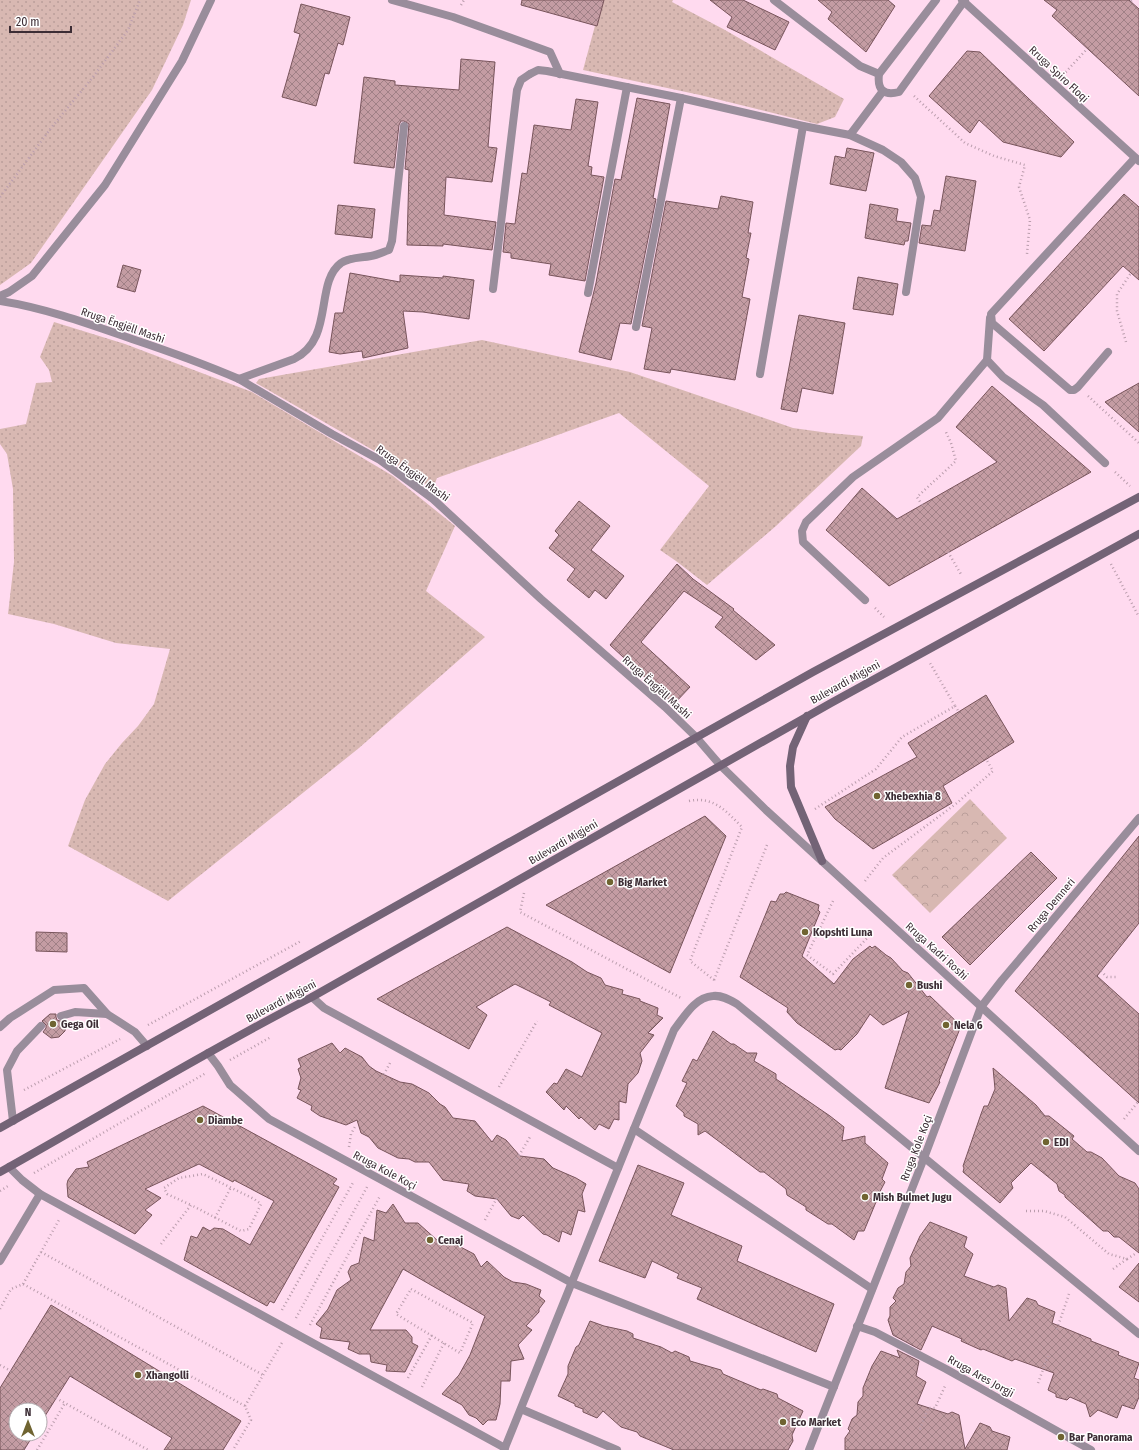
<svg xmlns="http://www.w3.org/2000/svg" width="1139" height="1450" font-family="'Fira Sans Condensed',sans-serif">
  <defs>
    <pattern id="grass-dots" width="8" height="8" patternUnits="userSpaceOnUse"><rect width="8" height="8" fill="#d8b8b2"/><path d="M2 2h.1M6 6h.1" fill="none" stroke="#ba9e9a" stroke-width="1.8" stroke-linecap="round"/></pattern>
    <pattern id="park-crowns" width="20" height="18" patternUnits="userSpaceOnUse"><rect width="20" height="18" fill="#d8b8b2"/><path d="M2 6a3 3 0 1 1 6 0M12 15a3 3 0 1 1 6 0" fill="none" stroke="#ba9e9a"/></pattern>
    <pattern id="building-cross-hatch" width="8" height="8" patternUnits="userSpaceOnUse"><rect width="8" height="8" fill="#c49ca3"/><path d="M0 0l8 8M0 8l8-8" fill="none" stroke="#a08086"/></pattern>
  </defs>
  <rect width="100%" height="100%" fill="#ffdaef"/>
  <g fill="url(#grass-dots)">
    <polygon points="0,0 191,0 183,25 152,90 31,263 0,285"/>
    <polygon points="602,0 673,0 672,2 725,30 844,99 835,117 817,124 700,95 583,70"/>
    <polygon points="54,322 125,344 252,392 393,476 455,526 426,591 485,637 359,748 168,901 68,846 85,800 105,764 122,743 138,726 154,704 170,649 116,643 54,624 8,614 14,562 13,489 7,454 0,444 0,429 26,424 36,383 52,382 49,370 40,357"/>
    <polygon points="482,340 630,372 793,428 829,433 863,436 861,446 776,526 707,585 676,561 660,550 709,486 619,413 437,478 433,489 385,457 256,383 259,379"/>
  </g>
  <polygon fill="url(#park-crowns)" points="970,799 1007,838 930,913 892,875"/>
  <g fill="url(#building-cross-hatch)" stroke="#78545b">
    <polygon points="522,0 604,0 597,26 521,5"/>
    <polygon points="710,0 743,0 789,22 775,50 727,27 732,17"/>
    <polygon points="818,0 888,0 895,6 866,52 828,19 832,12"/>
    <polygon points="1044,0 1129,0 1139,9 1139,96 1052,16 1057,10"/>
    <polygon points="301,4 350,17 343,45 338,43 329,74 325,73 316,106 282,97 300,34 294,32"/>
    <polygon points="967,51 980,52 1074,142 1061,157 1003,142 979,120 970,133 929,96"/>
    <polygon points="461,59 495,62 488,147 497,148 492,182 446,177 444,215 496,222 492,250 443,244 443,246 407,245 409,170 405,169 409,124 404,121 401,121 399,125 394,168 354,163 364,77 395,81 395,85 459,90"/>
    <polygon points="637,98 670,104 653,198 656,199 631,324 620,323 611,360 579,352 596,283 615,179 621,180"/>
    <polygon points="576,99 598,102 588,166 592,167 591,175 604,177 585,281 549,275 551,264 511,258 511,253 503,252 506,223 515,224 522,173 527,174 534,125 571,130"/>
    <polygon points="847,148 874,153 866,191 830,184 835,156 845,158"/>
    <polygon points="946,176 976,181 965,251 919,243 922,225 931,226 934,210 940,211"/>
    <polygon points="1124,194 1139,207 1139,280 1123,266 1044,351 1009,319"/>
    <polygon points="721,196 753,202 748,233 751,233 746,258 749,259 742,297 750,299 735,380 671,369 670,373 644,369 652,328 642,326 666,201 718,209"/>
    <polygon points="870,204 898,209 896,221 911,223 908,241 905,241 904,245 865,238"/>
    <polygon points="338,205 375,209 372,238 335,234"/>
    <polygon points="123,265 141,270 135,292 117,287"/>
    <polygon points="350,273 400,282 400,275 443,278 443,276 474,280 469,319 423,312 403,311 408,348 363,358 362,351 340,354 329,352 335,313 343,313"/>
    <polygon points="858,277 898,284 893,315 853,309"/>
    <polygon points="799,315 845,323 833,394 802,388 797,412 781,409"/>
    <polygon points="1139,383 1139,432 1105,402"/>
    <polygon points="992,386 1091,472 889,586 826,530 862,488 897,519 997,462 956,427"/>
    <polygon points="579,501 610,526 591,550 624,576 606,599 595,590 589,598 567,580 575,569 549,548 559,535 555,531"/>
    <polygon points="677,564 693,579 734,609 733,610 775,645 756,660 715,627 723,617 684,591 641,642 690,687 674,704 610,645"/>
    <polygon points="986,695 1014,742 943,786 952,803 873,849 835,819 825,807 917,757 908,743"/>
    <polygon points="705,816 726,836 670,973 546,905"/>
    <polygon points="1139,836 1139,923 1097,976 1139,1014 1139,1103 1015,991"/>
    <polygon points="1031,852 1057,878 970,965 942,937"/>
    <polygon points="786,892 819,905 818,910 820,912 802,956 834,984 853,959 870,946 872,948 875,946 886,955 891,958 903,971 908,973 927,997 930,996 961,1026 939,1081 940,1082 929,1103 885,1088 909,1011 883,1025 870,1014 857,1034 841,1050 838,1049 835,1050 797,1023 787,1012 788,1008 740,977 771,901 776,902 780,894 784,894"/>
    <polygon points="507,927 572,962 587,972 601,978 605,985 623,990 622,994 640,999 640,1001 658,1008 657,1015 663,1018 648,1033 654,1035 640,1053 642,1061 638,1073 628,1084 626,1103 619,1101 619,1120 614,1119 609,1129 599,1124 595,1130 581,1117 579,1119 566,1106 564,1110 546,1092 554,1083 557,1084 566,1069 582,1077 602,1033 549,1005 551,1002 515,984 476,1007 487,1015 469,1049 377,999"/>
    <polygon points="36,932 67,933 67,952 36,951"/>
    <polygon points="50,1014 56,1014 56,1017 57,1020 60,1021 65,1021 66,1023 65,1031 59,1037 51,1038 43,1032 46,1028 46,1025 42,1021"/>
    <polygon points="713,1031 731,1044 734,1044 747,1053 757,1053 754,1061 776,1074 776,1079 830,1116 844,1127 842,1141 865,1136 865,1143 888,1163 882,1179 885,1182 875,1201 876,1202 864,1231 858,1231 854,1240 832,1224 828,1224 806,1210 806,1207 787,1195 786,1189 764,1172 760,1172 705,1131 698,1135 698,1124 684,1116 684,1113 676,1106 687,1083 682,1081 693,1059 697,1061"/>
    <polygon points="332,1043 340,1053 345,1048 362,1057 369,1066 376,1071 400,1082 412,1084 429,1093 440,1104 445,1107 453,1118 475,1121 492,1142 497,1135 506,1140 520,1156 544,1159 553,1168 576,1178 586,1184 582,1194 585,1212 578,1210 571,1235 562,1231 559,1242 547,1235 543,1234 523,1215 519,1219 511,1216 497,1199 475,1196 467,1191 469,1184 443,1180 429,1162 415,1162 409,1159 398,1158 378,1148 369,1137 361,1133 357,1120 346,1125 320,1116 311,1110 312,1106 297,1098 301,1090 298,1089 301,1078 298,1069 301,1067 298,1059"/>
    <polygon points="993,1068 1036,1105 1045,1116 1049,1116 1074,1136 1072,1139 1087,1152 1091,1152 1102,1158 1119,1176 1135,1183 1139,1189 1139,1253 1119,1237 1114,1237 1108,1231 1103,1231 1065,1197 1065,1195 1059,1191 1057,1184 1031,1163 1011,1183 1013,1188 1000,1203 963,1172 964,1168 963,1166 981,1114 984,1106 988,1106 995,1089"/>
    <polygon points="203,1106 337,1179 333,1184 339,1187 324,1214 274,1303 270,1301 267,1306 184,1260 191,1236 197,1238 203,1227 210,1231 214,1228 223,1229 250,1245 274,1201 234,1180 233,1182 199,1164 145,1189 161,1198 145,1210 152,1215 135,1234 68,1197 67,1184 68,1180 76,1169 89,1167 87,1162"/>
    <polygon points="638,1165 684,1183 671,1215 742,1246 737,1261 834,1304 816,1352 697,1299 702,1288 677,1278 679,1274 652,1261 645,1278 599,1261"/>
    <polygon points="393,1204 405,1223 418,1223 438,1241 449,1241 474,1254 481,1267 487,1261 504,1277 513,1282 526,1284 541,1290 539,1296 545,1301 539,1309 539,1312 526,1326 532,1330 518,1345 524,1359 511,1361 510,1381 501,1381 500,1404 496,1420 488,1420 483,1425 476,1418 469,1415 462,1405 442,1394 459,1375 470,1355 485,1316 403,1269 370,1330 406,1330 412,1337 412,1343 418,1346 405,1372 386,1371 387,1365 371,1362 370,1354 359,1354 348,1349 350,1342 320,1338 322,1328 316,1324 328,1309 337,1290 351,1280 348,1272 351,1266 359,1263 364,1237 374,1241 377,1210 386,1213"/>
    <polygon points="930,1222 967,1237 964,1247 973,1254 964,1276 994,1287 998,1285 1006,1288 1009,1321 1027,1298 1036,1301 1038,1305 1055,1312 1052,1323 1091,1339 1091,1341 1119,1352 1118,1355 1139,1363 1134,1378 1139,1380 1139,1397 1134,1409 1122,1405 1117,1418 1098,1410 1090,1417 1086,1404 1070,1397 1067,1400 1056,1397 1056,1394 1048,1390 1054,1373 1015,1359 1012,1361 983,1349 981,1350 961,1341 962,1339 932,1326 921,1350 893,1335 888,1320 890,1316 890,1307 896,1301 893,1298 898,1288 904,1284 906,1272 911,1266 910,1258 920,1236"/>
    <polygon points="1139,1263 1139,1302 1119,1287"/>
    <polygon points="51,1305 241,1421 223,1450 164,1450 172,1438 70,1376 40,1424 40,1410 16,1410 16,1434 34,1434 24,1450 0,1450 0,1388"/>
    <polygon points="590,1321 604,1326 627,1331 633,1334 633,1338 661,1347 672,1353 675,1351 689,1357 690,1361 721,1370 723,1374 761,1390 763,1389 777,1394 778,1398 803,1411 792,1435 793,1441 788,1450 674,1450 640,1436 637,1432 621,1427 603,1411 597,1418 583,1412 583,1409 575,1406 575,1404 558,1396 568,1374 568,1366 576,1347 579,1345"/>
    <polygon points="897,1350 919,1361 916,1376 926,1382 917,1404 948,1414 952,1412 959,1415 965,1449 980,1423 990,1427 992,1431 1010,1437 1007,1450 845,1450 845,1438 850,1431 848,1429 852,1419 857,1415 858,1402 863,1396 863,1388 872,1366 881,1351 900,1358"/>
  </g>
  <g fill="none" stroke-linecap="round" stroke-linejoin="round">
    <g stroke="#ba9dad" stroke-width="2.5" stroke-dasharray="1 3" stroke-linecap="butt">
      <polyline points="1131,1 1132,0"/>
      <polyline points="461,5 464,0"/>
      <polyline points="1063,75 1087,49"/>
      <polyline points="914,96 965,143 994,156 1025,165 1019,187 1030,220 1027,254"/>
      <polyline points="0,197 51,128 93,77 128,30 140,0"/>
      <polyline points="1126,342 1117,311 1117,294 1131,273"/>
      <polyline points="1088,396 1139,443"/>
      <polyline points="1115,472 1130,486"/>
      <polyline points="922,505 917,497 956,461 951,443 945,430"/>
      <polyline points="948,552 962,576"/>
      <polyline points="1111,564 1139,617"/>
      <polyline points="875,608 884,617"/>
      <polyline points="955,706 959,712"/>
      <path d="M689,801c25,-5 37,10 53,26l-52,134 24,19v2"/>
      <polyline points="815,809 876,769 902,737 955,706 930,663"/>
      <polyline points="865,881 883,858 957,803 993,771 986,759"/>
      <polyline points="524,893 520,912 681,998"/>
      <polyline points="833,901 807,955 833,974 871,934"/>
      <polyline points="1101,971 1107,977 1116,977"/>
      <polyline points="714,980 767,845"/>
      <polyline points="148,1025 301,941"/>
      <polyline points="230,1060 271,1037"/>
      <polyline points="382,1078 391,1061"/>
      <polyline points="499,1087 537,1021"/>
      <polyline points="24,1090 120,1039"/>
      <polyline points="1124,1119 1138,1102"/>
      <polyline points="349,1147 351,1134 356,1125"/>
      <polyline points="517,1159 530,1137"/>
      <polyline points="34,1173 206,1073"/>
      <polyline points="0,1191 8,1186"/>
      <polyline points="1026,1211 1044,1211 1065,1217 1109,1254 1127,1259 1135,1254"/>
      <polyline points="215,1218 231,1187"/>
      <polyline points="485,1220 498,1196"/>
      <polyline points="161,1244 191,1205 241,1231 249,1229 261,1204 254,1199 203,1174 179,1178 164,1188 167,1194 191,1205"/>
      <polyline points="41,1252 263,1375"/>
      <polyline points="1113,1269 1127,1259"/>
      <polyline points="23,1284 59,1220"/>
      <polygon points="411,1289 473,1323 460,1353 396,1314"/>
      <polyline points="0,1309 11,1289 23,1284 245,1406 251,1420 233,1450"/>
      <polyline points="282,1310 354,1181"/>
      <polyline points="296,1318 367,1187"/>
      <polyline points="310,1325 380,1196"/>
      <polyline points="1057,1329 1069,1294"/>
      <polyline points="0,1365 11,1371"/>
      <polyline points="408,1378 432,1335"/>
      <polyline points="1038,1383 1048,1356"/>
      <polyline points="422,1387 444,1343"/>
      <polyline points="56,1398 148,1450"/>
      <polyline points="245,1406 283,1341"/>
      <polyline points="920,1429 928,1408 935,1408 946,1384"/>
      <polyline points="37,1450 65,1403"/>
    </g>
    <g stroke="#998d9b" stroke-width="8">
      <polyline points="392,0 453,17 550,52 560,74"/>
      <polyline points="774,0 860,66 879,74"/>
      <polyline points="850,135 883,150 901,162 915,178 921,197 906,292"/>
      <polyline points="493,289 517,90 521,80 530,74"/>
      <polyline points="588,293 627,87"/>
      <polyline points="0,296 9,292 32,276 105,185 182,61 211,0"/>
      <polyline points="990,318 987,360 1003,377 1043,405 1105,463"/>
      <polyline points="636,327 681,98"/>
      <polyline points="1108,352 1078,387 1074,390 1070,390 992,323 991,314 1135,158"/>
      <polyline points="760,374 803,126"/>
      <polyline points="239,379 332,434 380,460 433,499 541,599 665,707 696,737"/>
      <path d="M239,379l55,-20c41,-20 20,-76 47,-96 9,-6 20,-5 30,-7 6,-1 12,-4 18,-6l3,-9 12,-115"/>
      <polyline points="865,600 803,542 802,531 806,522 853,477 938,418 987,360"/>
      <polyline points="61,1016 75,1012 107,1014 135,1032 147,1046"/>
      <polyline points="0,1027 10,1018 54,990 84,988 107,1014"/>
      <polyline points="13,1121 7,1070 17,1051 41,1026"/>
      <polyline points="0,1261 40,1194"/>
    </g>
    <g stroke="#998d9b" stroke-width="8">
      <path d="M936,0l-57,74c-2,16 5,22 20,18l66,-92"/>
      <polyline points="962,0 1139,161"/>
      <polyline points="530,74 538,70 547,71 681,98 803,126 850,135 883,91"/>
      <path d="M0,301c45,7 89,23 132,38 36,12 72,25 107,40"/>
      <polyline points="696,737 721,766 766,810 1139,1151"/>
      <polyline points="312,997 324,1008 618,1168"/>
      <polyline points="208,1053 218,1066 230,1085 269,1119 572,1283 834,1387"/>
      <polyline points="634,1129 872,1289"/>
      <polyline points="9,1167 22,1180 40,1194 505,1448"/>
      <polyline points="857,1326 875,1332 946,1369 1091,1450"/>
      <polyline points="521,1409 617,1450"/>
      <path d="M504,1450l170,-420c10,-13 21,-33 39,-34 9,-1 17,4 24,8l402,330"/>
      <polyline points="809,1450 924,1158 981,1007 1002,980 1139,818"/>
    </g>
    <g stroke="#736376" stroke-width="8">
      <polyline points="807,716 793,747 790,766 791,787 822,861"/>
      <polyline points="0,1128 813,672 1139,497"/>
      <path d="M0,1172c104,-58 206,-121 312,-175l519,-294 308,-169"/>
    </g>
  </g>
  <g fill="#6f6431" stroke="#fff" stroke-width="1.5">
    <circle cx="877" cy="796" r="4"/>
    <circle cx="610" cy="882" r="4"/>
    <circle cx="805" cy="932" r="4"/>
    <circle cx="909" cy="985" r="4"/>
    <circle cx="53" cy="1024" r="4"/>
    <circle cx="946" cy="1025" r="4"/>
    <circle cx="200" cy="1120" r="4"/>
    <circle cx="1046" cy="1142" r="4"/>
    <circle cx="865" cy="1197" r="4"/>
    <circle cx="430" cy="1240" r="4"/>
    <circle cx="138" cy="1375" r="4"/>
    <circle cx="783" cy="1422" r="4"/>
    <circle cx="1061" cy="1437" r="4"/>
  </g>
  <g text-anchor="middle" stroke-width="3" stroke-linejoin="round" paint-order="stroke">
    <g font-size="11" fill="#3c2d35" stroke="#fff">
      <text transform="translate(1059 74) rotate(43)" y="4">Rruga Spiro Floqi</text>
      <text transform="translate(123 325) rotate(19)" y="4">Rruga Ëngjëll Mashi</text>
      <text transform="translate(413 473) rotate(36)" y="4">Rruga Ëngjëll Mashi</text>
      <text transform="translate(845 682) rotate(-29)" y="4">Bulevardi Migjeni</text>
      <text transform="translate(657 687) rotate(42)" y="4">Rruga Ëngjëll Mashi</text>
      <text transform="translate(563 842) rotate(-30)" y="4">Bulevardi Migjeni</text>
      <text transform="translate(1051 905) rotate(-50)" y="4">Rruga Demneri</text>
      <text transform="translate(937 951) rotate(42)" y="4">Rruga Kadri Roshi</text>
      <text transform="translate(281 1001) rotate(-28)" y="4">Bulevardi Migjeni</text>
      <text transform="translate(916 1148) rotate(-69)" y="4">Rruga Kole Koçi</text>
      <text transform="translate(385 1170) rotate(28)" y="4">Rruga Kole Koçi</text>
      <text transform="translate(981 1376) rotate(29)" y="4">Rruga Ares Jorgji</text>
    </g>
    <g font-size="11" font-weight="bold" fill="#3c2d35" stroke="#fff" text-anchor="start">
      <text x="885" y="800">Xhebexhia 8</text>
      <text x="618" y="886">Big Market</text>
      <text x="813" y="936">Kopshti Luna</text>
      <text x="917" y="989">Bushi</text>
      <text x="61" y="1028">Gega Oil</text>
      <text x="954" y="1029">Nela 6</text>
      <text x="208" y="1124">Diambe</text>
      <text x="1054" y="1146">EDI</text>
      <text x="873" y="1201">Mish Bulmet Jugu</text>
      <text x="438" y="1244">Cenaj</text>
      <text x="146" y="1379">Xhangolli</text>
      <text x="791" y="1426">Eco Market</text>
      <text x="1069" y="1441">Bar Panorama</text>
    </g>
  </g>
  <g transform="translate(28 1422)"><circle r="19" fill="#ffffff" stroke="#b1abae"/>
  <path d="M0-3L7 15L0 10L-7 15Z" fill="#6f6431"/>
  <text y="-6" font-size="11" font-weight="bold" text-anchor="middle" fill="#3c2d35">N</text>
  </g>
  <path d="M10 26v6h61v-6" fill="none" stroke="#3c2d35" stroke-width="2"/>
  <text x="16" y="26" font-size="12" fill="#3c2d35" stroke="#ffffff" stroke-width="3" paint-order="stroke">20 m</text>
</svg>
